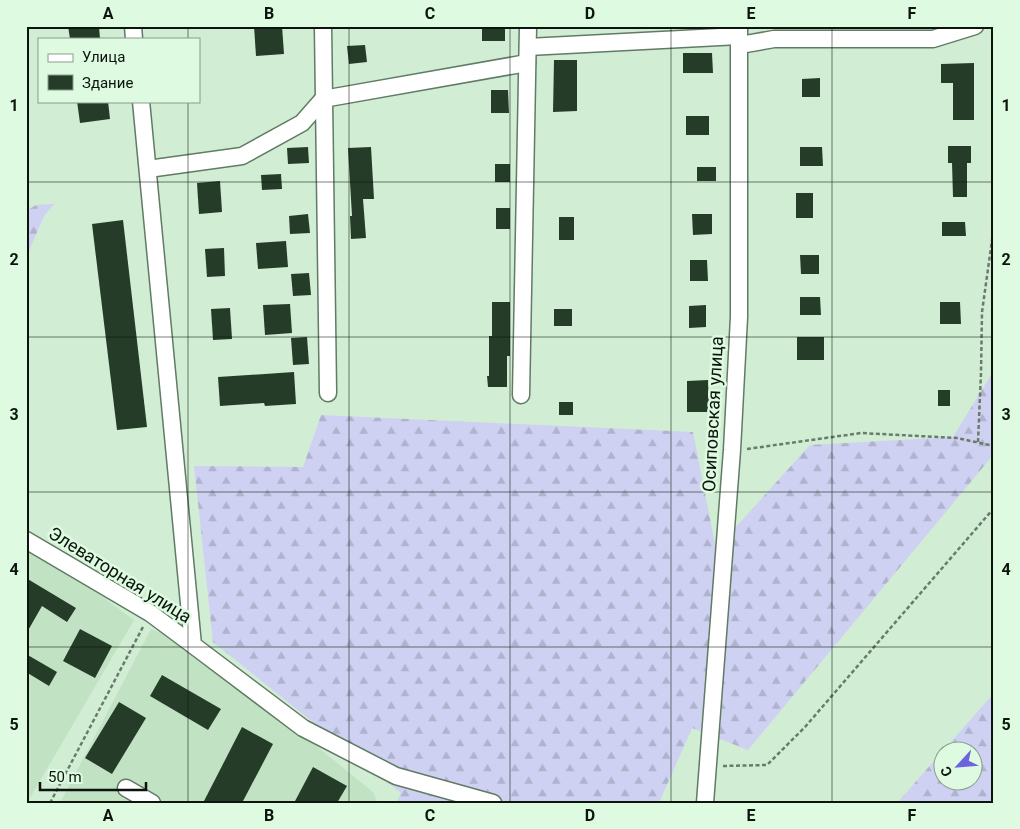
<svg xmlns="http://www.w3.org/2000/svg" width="1020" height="829" font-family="Roboto,sans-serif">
  <defs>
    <pattern id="forest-firs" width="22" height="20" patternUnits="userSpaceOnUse" patternTransform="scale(1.25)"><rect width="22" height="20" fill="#cfd1f2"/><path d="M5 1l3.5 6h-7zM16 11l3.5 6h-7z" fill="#b0b3ce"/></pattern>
  </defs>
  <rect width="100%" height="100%" fill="#d1edd3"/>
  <g fill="#c1e3c4">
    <polygon points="26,541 134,620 27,803 26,803"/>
    <polygon points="151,629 193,645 374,793 377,803 60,803"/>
  </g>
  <g fill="url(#forest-firs)" fill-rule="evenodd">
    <polygon points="54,204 44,216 26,258 26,211 36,205"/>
    <polygon points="994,370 994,454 748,750 692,728 659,803 396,803 401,793 213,642 194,466 303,467 321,415 693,432 716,549 810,445 953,437"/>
    <path d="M994,693v110h-97zM942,752h30v30h-30z"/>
  </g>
  <g fill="#253c29">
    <polygon points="68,26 99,26 100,39 70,39"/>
    <polygon points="254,26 282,26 284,54 256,56"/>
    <rect x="482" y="26" width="23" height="15"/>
    <polygon points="365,45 367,62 349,64 347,46"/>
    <polygon points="683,53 712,53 713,73 683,73"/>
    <polygon points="554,60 577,60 577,111 553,112"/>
    <polygon points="974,63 974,120 953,120 953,83 941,83 941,64"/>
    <polygon points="820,78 820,97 802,97 802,79"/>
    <polygon points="491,90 508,90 509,113 491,113"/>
    <polygon points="77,101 108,101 110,119 80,123"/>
    <rect x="686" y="116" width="23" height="19"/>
    <polygon points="948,146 971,146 971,163 967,163 967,197 953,197 952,163 948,163"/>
    <polygon points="308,147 309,163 288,164 287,148"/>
    <polygon points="371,147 374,199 363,199 366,238 351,239 350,216 352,216 348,148"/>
    <polygon points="800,147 822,147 823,166 800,166"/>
    <rect x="495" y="164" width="15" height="18"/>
    <rect x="697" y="167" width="19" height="14"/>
    <polygon points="281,174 282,189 262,190 261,175"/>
    <polygon points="220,181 222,212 199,214 197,183"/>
    <rect x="796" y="193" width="17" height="25"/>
    <rect x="496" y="208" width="14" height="21"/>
    <polygon points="308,214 310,233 290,234 289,216"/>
    <polygon points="692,214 712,214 712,234 693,235"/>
    <rect x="559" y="217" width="15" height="23"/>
    <polygon points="123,220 147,427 117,430 92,224"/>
    <polygon points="942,222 965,222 966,236 942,236"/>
    <polygon points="286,241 288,267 258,269 256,243"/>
    <polygon points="224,248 225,276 207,277 205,249"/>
    <polygon points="800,255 819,255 819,274 801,274"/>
    <polygon points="690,260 707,260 708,281 690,281"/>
    <polygon points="309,273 311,295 293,296 291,274"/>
    <polygon points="800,297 820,297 821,315 800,315"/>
    <polygon points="492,302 510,302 510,356 507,356 507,387 488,387 487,376 489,376 489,336 492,336"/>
    <polygon points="940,302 960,302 961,324 940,324"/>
    <polygon points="290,304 292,333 265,335 263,305"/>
    <polygon points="706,305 706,327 689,328 689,306"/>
    <polygon points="230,308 232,339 213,340 211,309"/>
    <rect x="554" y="309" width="18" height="17"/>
    <polygon points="307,337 309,364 293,365 291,338"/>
    <rect x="797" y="337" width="27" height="23"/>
    <polygon points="294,372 296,404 265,406 264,403 220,406 218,377"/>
    <polygon points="708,380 709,412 687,412 687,381"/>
    <rect x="938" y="390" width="12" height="16"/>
    <rect x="559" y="402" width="14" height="13"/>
    <polygon points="26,578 76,608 67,622 42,606 26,634"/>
    <polygon points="80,629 112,646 95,678 63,661"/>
    <polygon points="26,654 57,672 49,686 26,672"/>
    <polygon points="162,675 221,709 208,730 150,696"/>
    <polygon points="119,702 146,718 112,774 85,758"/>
    <polygon points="242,727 273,744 242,803 203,803"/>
    <polygon points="313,767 347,786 337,803 294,803"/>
  </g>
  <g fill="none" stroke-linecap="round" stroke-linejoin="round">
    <defs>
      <g id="minor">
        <polyline points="133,26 134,39"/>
        <polyline points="323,26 328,393"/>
        <polyline points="740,45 774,39 933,39 975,26"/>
        <polyline points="528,47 739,36"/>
        <polyline points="141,101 193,645 303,728 396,776 493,803"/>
        <polyline points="148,169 242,156 302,123 323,99 527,63"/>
        <polyline points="521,395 528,26"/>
        <polyline points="26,540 150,613 193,645"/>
        <polyline points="126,788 152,803"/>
        <polyline points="705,803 732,450 739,317 739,26"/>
      </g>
    </defs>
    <use href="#minor" stroke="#617b64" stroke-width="19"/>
    <g stroke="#697c6b" stroke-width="2.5" stroke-dasharray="4 2.5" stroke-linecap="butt">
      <polyline points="978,442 981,373 982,312 994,226"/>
      <polyline points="747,449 861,433 957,438 994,446"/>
      <polyline points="723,766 767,765 805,727 994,508"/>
      <polyline points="50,803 144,625"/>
    </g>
    <use href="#minor" stroke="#fff" stroke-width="16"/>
  </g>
  <path fill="none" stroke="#0b150d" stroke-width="1" stroke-opacity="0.55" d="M188,26v13M349,26v777M510,26v777M671,26v777M832,26v777M188,101v702M26,182h968M26,337h968M26,492h968M26,647h968"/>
  <g text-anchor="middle" stroke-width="5" stroke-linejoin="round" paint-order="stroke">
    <g font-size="18" fill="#0b150d" stroke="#defae1">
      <text transform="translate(713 414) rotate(-87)" y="6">Осиповская улица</text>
      <text transform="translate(120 575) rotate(32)" y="6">Элеваторная улица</text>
    </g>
  </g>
  <rect width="1020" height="829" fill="none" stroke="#defae1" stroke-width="55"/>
  <rect x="38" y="38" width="162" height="65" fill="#defae1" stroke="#8a9e8c"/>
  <rect x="48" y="54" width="25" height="8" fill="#ffffff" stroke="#8a9e8c"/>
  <text x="82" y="62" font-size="15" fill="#0b150d">Улица</text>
  <rect x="48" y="75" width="25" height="15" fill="#253c29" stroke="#8a9e8c"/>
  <text x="82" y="88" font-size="15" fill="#0b150d">Здание</text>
  <g transform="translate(958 766) rotate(244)"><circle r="24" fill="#defae1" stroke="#8a9e8c"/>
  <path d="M0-4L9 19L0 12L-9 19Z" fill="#6c64de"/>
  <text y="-8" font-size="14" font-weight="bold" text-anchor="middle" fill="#0b150d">С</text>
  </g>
  <path d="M40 782v8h106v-8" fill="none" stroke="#0b150d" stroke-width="2.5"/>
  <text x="48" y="782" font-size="15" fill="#0b150d" stroke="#defae1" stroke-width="4" paint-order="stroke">50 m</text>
  <rect x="28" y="28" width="964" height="774" fill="none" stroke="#0b150d" stroke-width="2"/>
  <g font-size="16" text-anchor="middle" font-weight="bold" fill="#0b150d">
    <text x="108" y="19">A</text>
    <text x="269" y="19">B</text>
    <text x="430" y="19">C</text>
    <text x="590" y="19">D</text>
    <text x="751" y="19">E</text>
    <text x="912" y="19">F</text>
    <text x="14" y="111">1</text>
    <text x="1006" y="111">1</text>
    <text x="14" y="265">2</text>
    <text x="1006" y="265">2</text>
    <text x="14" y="420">3</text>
    <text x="1006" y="420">3</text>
    <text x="14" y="575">4</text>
    <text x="1006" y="575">4</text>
    <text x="14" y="730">5</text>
    <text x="1006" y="730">5</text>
    <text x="108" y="821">A</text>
    <text x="269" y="821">B</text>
    <text x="430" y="821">C</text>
    <text x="590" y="821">D</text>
    <text x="751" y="821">E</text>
    <text x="912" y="821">F</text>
  </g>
</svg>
